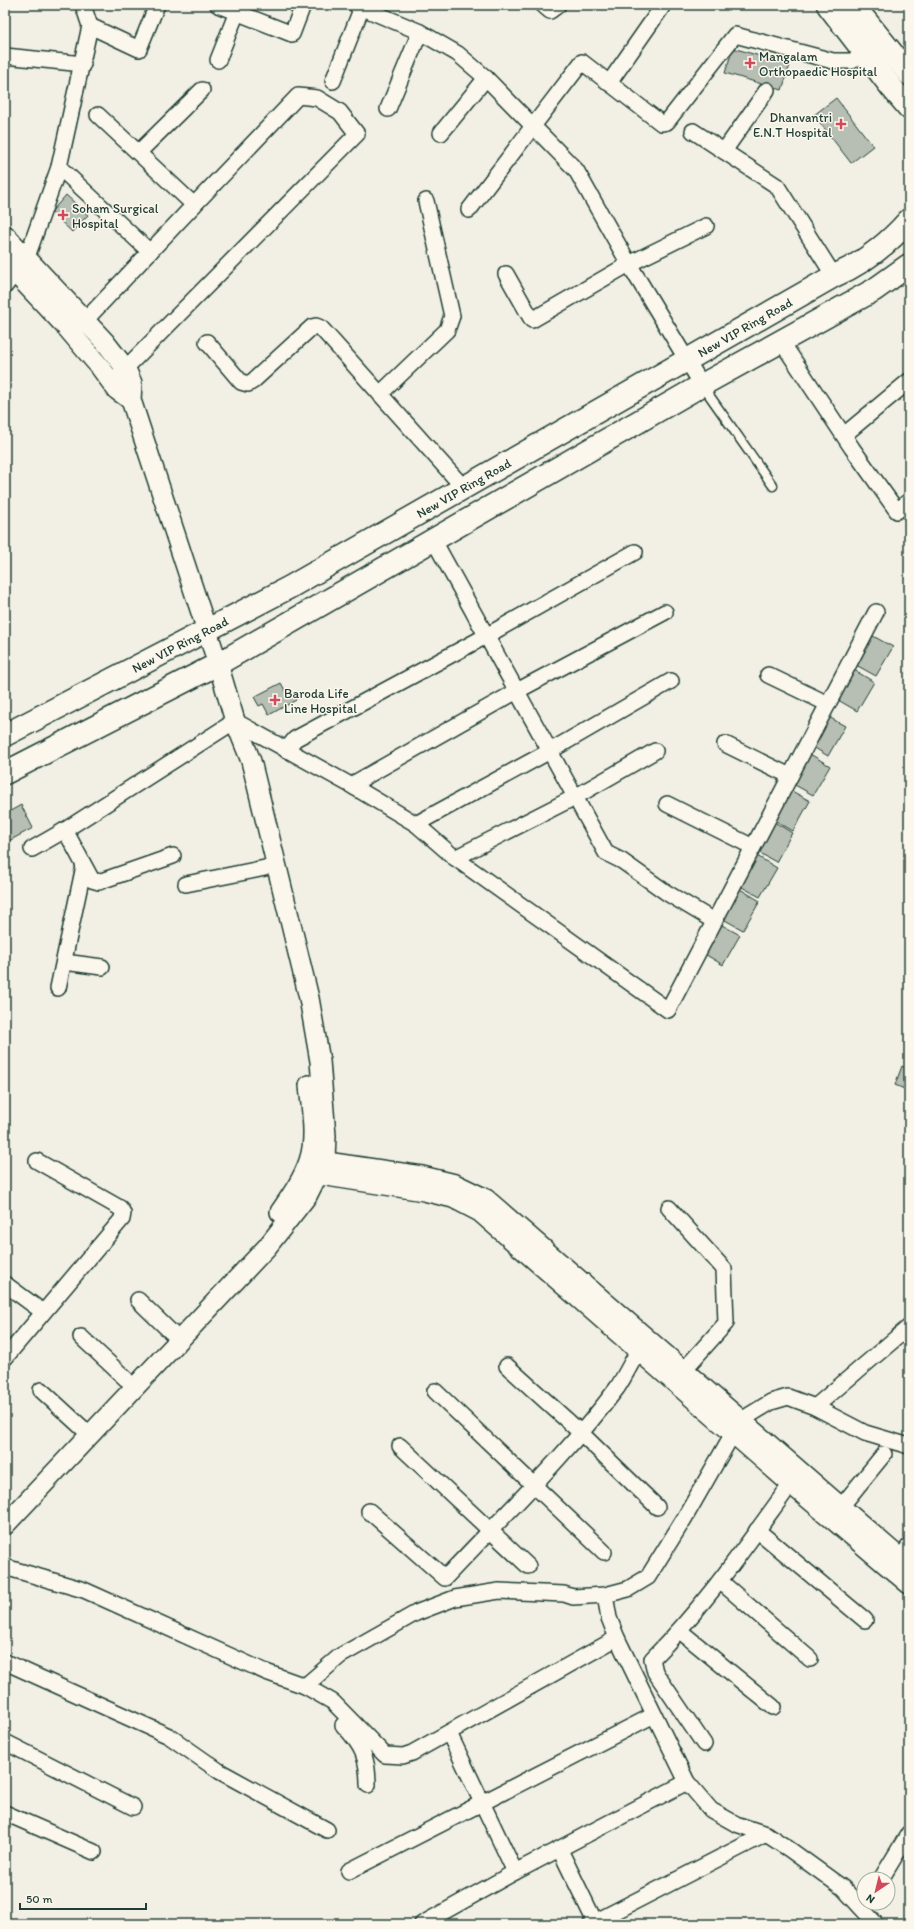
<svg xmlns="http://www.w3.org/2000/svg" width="914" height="1929" font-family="Itim,sans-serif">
  <rect width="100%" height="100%" fill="#f2f0e5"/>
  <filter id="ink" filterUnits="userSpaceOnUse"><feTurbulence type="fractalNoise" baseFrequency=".025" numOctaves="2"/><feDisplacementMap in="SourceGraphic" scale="8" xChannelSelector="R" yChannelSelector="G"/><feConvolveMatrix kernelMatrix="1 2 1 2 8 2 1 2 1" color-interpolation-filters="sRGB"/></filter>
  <g filter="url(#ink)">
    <g fill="#b7beb3" stroke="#1f3d34">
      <polygon points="733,48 790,65 782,90 725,73"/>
      <polygon points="836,98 873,146 851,163 814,115"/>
      <polygon points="66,195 88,215 72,232 51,212"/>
      <polygon points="873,636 893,647 876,676 856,665"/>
      <polygon points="854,670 874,682 857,711 838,700"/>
      <polygon points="281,683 286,692 290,689 296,700 269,715 263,704 259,706 254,697"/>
      <polygon points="825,715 845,726 828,756 808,744"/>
      <polygon points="810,754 830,766 813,795 793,784"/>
      <polygon points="790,790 810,801 793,831 773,819"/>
      <polygon points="21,805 33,828 5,843 5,814"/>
      <polygon points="773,821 792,833 776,862 756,851"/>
      <polygon points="757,856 777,868 760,897 740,886"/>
      <polygon points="740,889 760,901 743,930 723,919"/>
      <polygon points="720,924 740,935 723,965 703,953"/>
      <polygon points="902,1066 909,1069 909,1091 895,1085"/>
    </g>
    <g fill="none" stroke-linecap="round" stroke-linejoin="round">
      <defs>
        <polyline id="service" points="702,385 773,486"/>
        <g id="minor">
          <polyline points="218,5 292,34 303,5"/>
          <polyline points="356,5 420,32 458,54 486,78 576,170 629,264 702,385"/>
          <polyline points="543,5 550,11 558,5"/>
          <polyline points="90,26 139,49 157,5"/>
          <polyline points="5,56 83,64"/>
          <polyline points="218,60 237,12"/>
          <polyline points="333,81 362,7"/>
          <polyline points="609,83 662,7"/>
          <polyline points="388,109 420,32"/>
          <polyline points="693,131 777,186 834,276"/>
          <polyline points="441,133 486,78"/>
          <polyline points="724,151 767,90"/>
          <polyline points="139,152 202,90"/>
          <polyline points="59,167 150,252"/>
          <polyline points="469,210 582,62 661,123 667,122 735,35 833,61 852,61 866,53"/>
          <polyline points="506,274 532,320 629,264 706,226"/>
          <polyline points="5,286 27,257 59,167 90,26 83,5"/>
          <polyline points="78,328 194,205 98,115"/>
          <polyline points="781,341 852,448 897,511 909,501"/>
          <polyline points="207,342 241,382 248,384 253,381 312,327 316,326 321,328 464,488"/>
          <polyline points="111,383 357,134 340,112 317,98 298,96 194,205"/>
          <polyline points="380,394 447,330 452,316 426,201"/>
          <polyline points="844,435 909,381"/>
          <polyline points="433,539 606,853 622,861 667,893 714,921"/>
          <polyline points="768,675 828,704"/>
          <polyline points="725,744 790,776"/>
          <polyline points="286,750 295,739 486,636 635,552"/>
          <polyline points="354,787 358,781 517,691 665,612"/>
          <polyline points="667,804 753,847"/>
          <polyline points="416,824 550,751 671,681"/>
          <polyline points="65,830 92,880 99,882 104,880 173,856"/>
          <polyline points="32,849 65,830 235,721 354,787 416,824 455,858 668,1010 876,612"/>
          <polyline points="455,858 575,797 655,751"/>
          <polyline points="186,884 265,868"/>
          <polyline points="64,962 102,967"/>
          <polyline points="58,988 84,866"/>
          <polyline points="669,1208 724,1269 726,1323 683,1371"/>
          <polyline points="5,1284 43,1312"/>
          <polyline points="138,1300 171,1332"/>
          <polyline points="81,1337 126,1379"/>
          <polyline points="5,1358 122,1219 123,1213 120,1208 37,1161"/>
          <polyline points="507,1366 580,1432 657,1507"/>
          <polyline points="41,1390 90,1435"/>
          <polyline points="435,1391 604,1552"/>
          <polyline points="815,1407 909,1327"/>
          <polyline points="400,1446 528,1566"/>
          <polyline points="840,1508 884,1454"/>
          <path d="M369,1511l76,67c58,-62 121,-122 172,-190 8,-12 14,-25 21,-37"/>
          <polyline points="757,1530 865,1620"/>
          <polyline points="900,1559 909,1546"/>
          <polyline points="5,1567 84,1590 266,1672 305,1686 340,1656 416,1613 455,1598 499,1591 564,1594 573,1597 605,1595 628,1589 648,1577 684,1519 740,1421 771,1402 788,1397 815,1407 865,1433 909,1446"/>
          <polyline points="720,1581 810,1659"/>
          <polyline points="605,1595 609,1618 617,1638 687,1782 711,1810 736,1824 766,1834 789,1849 843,1888 876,1924"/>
          <polyline points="680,1631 773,1707"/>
          <polyline points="5,1662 169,1736 219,1771 327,1830"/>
          <polyline points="305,1686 333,1702 385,1755 403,1756 412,1753 617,1638"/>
          <path d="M343,1725c19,20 25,32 25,60"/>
          <polyline points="449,1733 515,1872"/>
          <polyline points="5,1742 133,1807"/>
          <path d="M704,1744l-49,-72 -3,-13c53,-53 95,-115 139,-175"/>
          <polyline points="5,1813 94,1852"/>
          <polyline points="560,1850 596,1924"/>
          <polyline points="349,1871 654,1715"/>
          <polyline points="881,1879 909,1833"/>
          <polyline points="422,1924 515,1872 687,1782"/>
          <polyline points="591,1924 766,1834"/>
        </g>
        <g id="tertiary">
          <polyline points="5,235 105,342 126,369 132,383 131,400 218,664 235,721 251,761 309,998 320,1061 326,1136 325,1160 307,1196 267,1247 5,1525"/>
          <polyline points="5,262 67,328 100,367 117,390 131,400"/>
          <polyline points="313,1160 422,1176 455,1184 486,1199 909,1566"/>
          <polyline points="307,1173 424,1191 453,1198 480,1212 791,1484 909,1584"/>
          <path d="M280,1212c11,-16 23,-33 29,-51 8,-23 2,-52 0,-76"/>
        </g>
        <g id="primary">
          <polyline points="828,5 892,88 909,108"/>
          <polyline points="853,5 909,74"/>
          <path id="s1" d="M5,735l285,-148 544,-311c30,-13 54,-32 75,-56"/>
          <polyline points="5,773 218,664 702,385 874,290 909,265"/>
        </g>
      </defs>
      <use href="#service" stroke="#1f3d34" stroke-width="11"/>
      <use href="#minor" stroke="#1f3d34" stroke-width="18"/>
      <use href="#tertiary" stroke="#1f3d34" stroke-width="22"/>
      <use href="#primary" stroke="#1f3d34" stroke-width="25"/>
      <use href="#service" stroke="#fbf7ec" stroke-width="8"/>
      <use href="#minor" stroke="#fbf7ec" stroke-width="15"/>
      <use href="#tertiary" stroke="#fbf7ec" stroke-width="19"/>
      <use href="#primary" stroke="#fbf7ec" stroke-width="22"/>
    </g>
  </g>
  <g fill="#d1495b" stroke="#fbf7ec" stroke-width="1.5">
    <path d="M748 57h4v4h4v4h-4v4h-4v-4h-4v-4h4z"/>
    <path d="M839 118h4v4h4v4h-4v4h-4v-4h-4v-4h4z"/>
    <path d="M61 209h4v4h4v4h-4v4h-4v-4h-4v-4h4z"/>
    <path d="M273 694h4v4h4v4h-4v4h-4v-4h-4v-4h4z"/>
  </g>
  <g text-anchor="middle" stroke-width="3" stroke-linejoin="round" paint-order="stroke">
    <g font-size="13" fill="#1f3d34" stroke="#fbf7ec" text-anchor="start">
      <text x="759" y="61">Mangalam<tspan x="759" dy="15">Orthopaedic Hospital</tspan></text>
      <text x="832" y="122" text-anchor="end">Dhanvantri<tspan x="832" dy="15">E.N.T Hospital</tspan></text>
      <text x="72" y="213">Soham Surgical<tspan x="72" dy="15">Hospital</tspan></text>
      <text x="284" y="698">Baroda Life<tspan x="284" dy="15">Line Hospital</tspan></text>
    </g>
    <g font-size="13" fill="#1f3d34" stroke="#fbf7ec">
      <text dy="5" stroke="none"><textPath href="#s1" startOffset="845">New VIP Ring Road</textPath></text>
      <text dy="5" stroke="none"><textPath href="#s1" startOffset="521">New VIP Ring Road</textPath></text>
      <text dy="5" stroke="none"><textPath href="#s1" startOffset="197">New VIP Ring Road</textPath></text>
    </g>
  </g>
  <rect width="914" height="1929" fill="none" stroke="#fbf7ec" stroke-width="20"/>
  <rect x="10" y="10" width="894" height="1909" fill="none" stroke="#1f3d34" stroke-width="1.5" filter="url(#ink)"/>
  <g transform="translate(876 1891) rotate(215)"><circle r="19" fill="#fbf7ec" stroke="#a3ada2"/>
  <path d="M0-3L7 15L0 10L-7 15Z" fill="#d1495b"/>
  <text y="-6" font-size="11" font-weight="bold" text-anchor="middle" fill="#1f3d34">N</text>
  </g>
  <path d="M20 1903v6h126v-6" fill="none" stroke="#1f3d34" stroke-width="2"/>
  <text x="26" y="1903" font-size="12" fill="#1f3d34" stroke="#fbf7ec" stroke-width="3" paint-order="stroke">50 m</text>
</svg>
